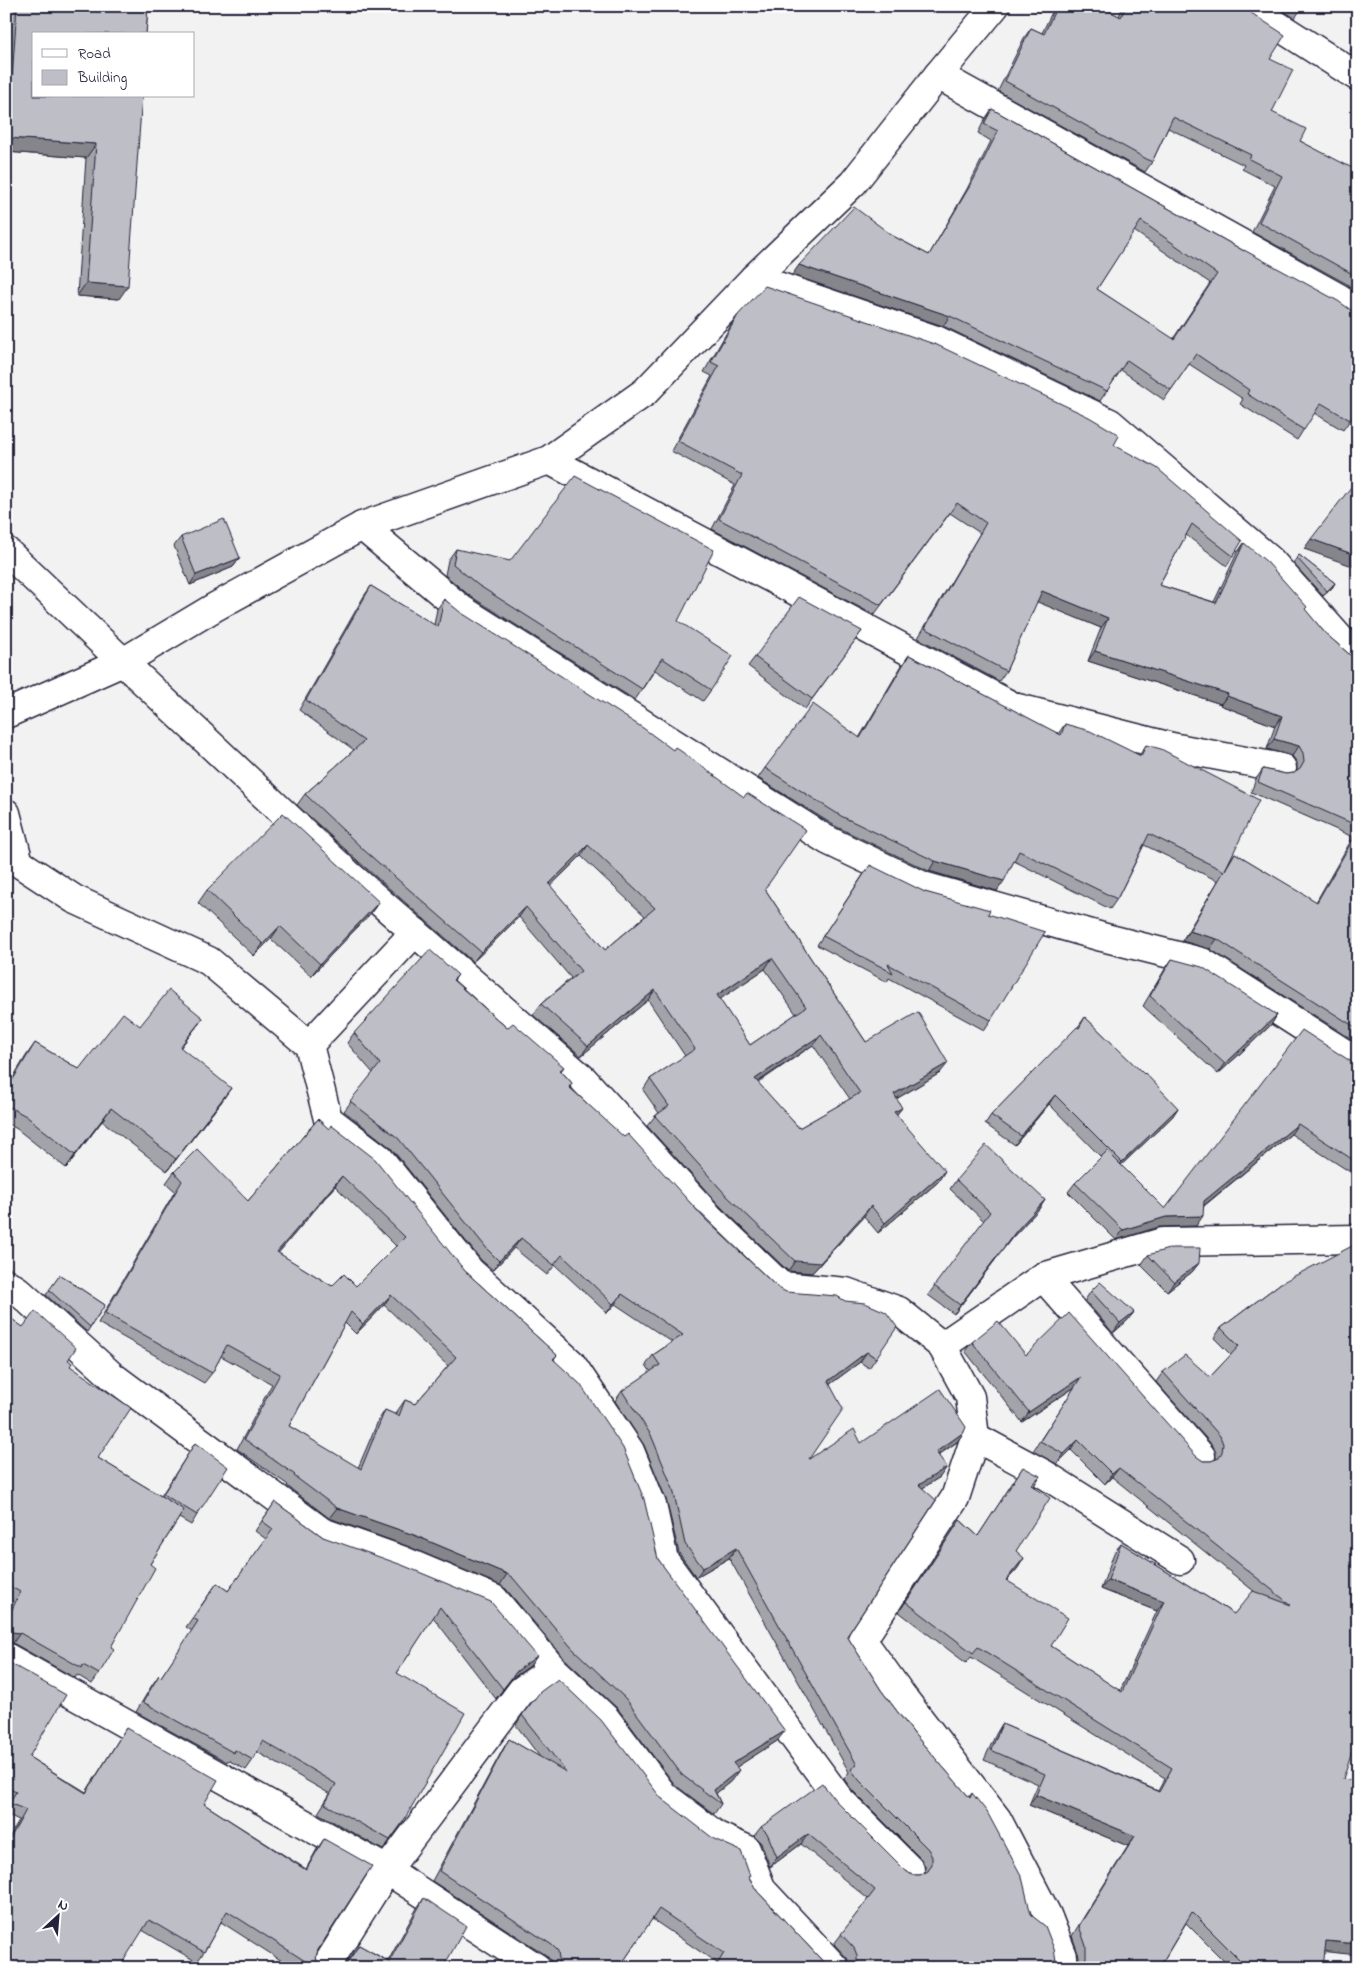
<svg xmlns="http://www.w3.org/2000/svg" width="1364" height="1974" font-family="'Indie Flower',sans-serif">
  <rect width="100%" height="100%" fill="#f2f2f3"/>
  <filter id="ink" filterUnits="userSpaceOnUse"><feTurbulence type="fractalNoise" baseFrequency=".02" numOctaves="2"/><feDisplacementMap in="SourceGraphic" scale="10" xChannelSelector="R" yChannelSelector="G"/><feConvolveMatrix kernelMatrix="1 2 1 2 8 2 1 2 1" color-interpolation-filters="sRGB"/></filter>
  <g filter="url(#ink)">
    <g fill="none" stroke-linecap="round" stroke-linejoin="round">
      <defs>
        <g id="minor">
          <polyline points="1247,6 1358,77"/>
          <polyline points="938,75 1339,298 1358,311"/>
          <polyline points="754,278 936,340 1110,423 1271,561 1358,659"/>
          <polyline points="549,460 1014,707 1172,747 1282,768"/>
          <polyline points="362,526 461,609 827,840 923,886 1102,937 1202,962 1358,1062"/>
          <polyline points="6,551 123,662 215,607 362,526 549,460 645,392 754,278 853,183 938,75 995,6"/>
          <polyline points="6,714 123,662 347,873 583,1079 709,1217 781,1286 846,1292 899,1311 942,1346 970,1397 975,1437 955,1498 862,1640 905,1700 997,1819 1047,1915 1063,1956 1063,1968"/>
          <polyline points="6,813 19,863 74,899 209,961 309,1045 328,1119 379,1158 470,1271 571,1363 630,1451 652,1505 664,1560 840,1800 910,1870"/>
          <polyline points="309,1045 415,932"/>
          <polyline points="1043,1277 1201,1456"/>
          <polyline points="6,1283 17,1290 112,1376 322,1532 401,1560 494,1599 553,1669 606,1719 664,1796 717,1836 746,1849 762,1890 835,1968"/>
          <polyline points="942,1346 1043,1277 1163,1242 1358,1239"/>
          <polyline points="975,1437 1044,1474 1180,1560"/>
          <polyline points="6,1657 387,1870 537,1968"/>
          <polyline points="325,1968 387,1870 522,1690 553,1669"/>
        </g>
      </defs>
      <use href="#minor" stroke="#22223b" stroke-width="31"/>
      <use href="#minor" stroke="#fff" stroke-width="28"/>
    </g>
    <g fill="#a3a3aa" stroke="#22223b" fill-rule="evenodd">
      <polygon points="9,6 148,6 142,96 119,299 77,296 86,158 6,152 6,43"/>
      <polygon points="1055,6 1099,6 1119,16 1123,6 1243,6 1270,59 1272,112 1300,141 1356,171 1358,168 1358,292 1347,284 1252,232 1275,186 1242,169 1244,165 1168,128 1152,162 1145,172 998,91 1024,38 1031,28 1042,33"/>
      <polygon points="1276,6 1303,6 1295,18"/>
      <polygon points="1358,39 1358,56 1350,51"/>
      <path d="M992,109l364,205 -6,106 -7,10 -29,-17 -17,27 -57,-36 3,-5 -54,-35 -25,36 -43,-30 -21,31 -157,-75 -151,-51 101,-39 36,19 38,-66 24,-48 -13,-8 7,-14zM1134,231l76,52 -37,56 -76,-50z"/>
      <polygon points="738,315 1114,445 1233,556 1227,566 1186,535 1159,585 1214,602 1237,553 1244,543 1305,610 1325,633 1358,662 1358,1043 1210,949 1182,941 1218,881 1144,845 1117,899 1110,909 1014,861 997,891 929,871 835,826 758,778 765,768 859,738 902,665 909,655 1058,734 1065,724 1139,756 1146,745 1229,862 1235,853 1316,902 1353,837 1251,792 1256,779 1263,769 1286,774 1294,773 1297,771 1297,762 1292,756 1267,749 1275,726 1220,705 1221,704 1088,661 1101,628 1037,601 1006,671 999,681 918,638 980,533 950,513 874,615 712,529 735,485 671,451 712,376 704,372 731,325"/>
      <polygon points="181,537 240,558 233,567 190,585 174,546"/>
      <polygon points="456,549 678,621 711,690 703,701 655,670 635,700 470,596 445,575 448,560"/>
      <polygon points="1299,555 1335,583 1332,588 1323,596 1293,563"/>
      <path d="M371,586l63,39 3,-16 7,-10 321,290 101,153 74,31 -44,26 1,16 41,67 -60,51 -14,-17 -52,57 -24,-2 -68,-65 -73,-80 8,-10 4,-3 -16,-23 7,-11 35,-23 -37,-56 -67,56 -48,-41 8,-11 30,-26 -52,-61 -46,45 -115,-101 -61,-56 8,-11 49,-44 -55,-40 65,-114zM581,856l64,60 -40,34 -55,-64zM765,969l31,45 -46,31 -31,-46zM813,1045l37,54 -51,29 -41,-45z"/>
      <polygon points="862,631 805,709 748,666 755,657"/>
      <polygon points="863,875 925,892 988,914 991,1020 984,1030 889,978 887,982 817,945"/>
      <polygon points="207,890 379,902 370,914 311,976 271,939 254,956 198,903"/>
      <polygon points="1172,959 1277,1015 1271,1025 1218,1074 1143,1006 1165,969"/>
      <polygon points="458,975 454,980 507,1028 564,1067 561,1071 572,1083 570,1087 777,1287 876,1358 869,1368 860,1362 830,1384 809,1459 861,1443 964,1432 957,1442 939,1455 940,1477 922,1488 847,1636 881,1690 915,1735 969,1797 972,1793 1057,1966 1058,1968 850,1968 850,1965 847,1958 834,1944 868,1899 801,1844 770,1867 761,1843 754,1836 761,1827 836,1801 906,1871 912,1875 920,1875 925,1873 925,1866 921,1859 852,1790 844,1779 849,1772 729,1558 696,1577 679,1553 666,1499 644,1445 615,1401 622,1391 651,1372 646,1365 653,1355 672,1342 615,1304 607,1313 555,1265 547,1275 514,1248 493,1270 481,1260 391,1148 344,1111 373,1073 347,1043 354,1033"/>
      <polygon points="1085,1017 1178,1108 1172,1117 1121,1165 1165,1209 1358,1066 1358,1177 1291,1134 1204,1206 1196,1226 1159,1227 1116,1240 1068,1192 1075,1183 1101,1157 1049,1104 1015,1145 985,1124 991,1115 1078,1027"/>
      <polygon points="203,1018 180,1048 222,1101 167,1171 102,1121 66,1168 17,1129 6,1123 6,1089 26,1056 35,1043 79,1069 140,1026"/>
      <path d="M318,1119l147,152 92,84 -3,4 104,200 119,182 -41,26 -5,14 -15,12 5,11 -7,10 -39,-29 -57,-76 -54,-51 -58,-69 -6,-4 -93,-39 -78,-28 -42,-32 1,-1 -51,-36 35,-65 -51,-28 -9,17 -8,10 -106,-60 77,-132 -9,-8 8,-11 74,29zM335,1186l61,60 -40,40h-24l-54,-33zM384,1305l64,61 -33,38 -10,-4 -7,10 -2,5 -11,-5 -7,11 -20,47 -69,-42 56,-103 11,11z"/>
      <polygon points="956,1180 1045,1200 1039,1209 1011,1239 954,1314 928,1295 984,1221 950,1189"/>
      <polygon points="1148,1255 1199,1263 1192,1272 1167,1291 1141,1265"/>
      <polygon points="60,1275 105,1305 87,1332 46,1295"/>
      <polygon points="1281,1283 1343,1779 1325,1951 1231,1968 1186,1923 1159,1968 1079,1968 1079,1956 1072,1936 1128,1846 1029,1805 1038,1784 984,1760 996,1734 1002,1724 1158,1791 1165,1778 971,1657 966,1663 899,1612 960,1520 978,1536 1023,1467 1033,1487 1016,1551 1018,1568 1007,1580 1051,1646 1120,1691 1157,1611 1101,1589 1114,1553 1121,1543 1234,1614 1255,1592 1112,1477 1105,1484 1071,1450 1057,1464 1033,1451 1075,1387 1022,1422 965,1351 972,1342 1026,1355 1203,1461 1211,1461 1216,1459 1216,1453 1213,1446 1156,1382 1163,1372 1210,1377 1231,1355 1214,1338 1221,1328"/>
      <polygon points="1091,1291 1134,1312 1127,1321 1113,1333 1085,1300"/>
      <polygon points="6,1315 68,1360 98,1458 161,1496 195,1443 197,1515 191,1525 179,1518 150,1564 111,1647 99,1674 92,1684 77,1675 75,1678 13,1643 6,1642 6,1618 13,1602 6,1598"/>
      <polygon points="275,1502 323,1537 537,1656 530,1666 510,1680 496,1699 433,1617 397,1673 403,1822 383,1850 318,1813 330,1794 257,1752 253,1760 246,1770 228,1760 227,1762 136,1712 152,1685 159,1675 161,1677 192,1631 186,1627 217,1583 228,1591 266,1539 255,1531"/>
      <polygon points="6,1661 29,1757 86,1792 126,1728 204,1804 306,1869 317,1849 324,1839 318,1950 316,1957 318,1965 320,1968 293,1968 221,1922 204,1952 197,1962 142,1930 6,1968 6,1843 19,1820 6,1814 6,1807 9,1802 6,1801"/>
      <polygon points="522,1715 661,1798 749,1878 757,1891 829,1968 714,1968 717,1963 652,1919 619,1968 552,1968 551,1961 546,1955 432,1881 503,1749 509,1739 540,1757 516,1725"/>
      <polygon points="424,1898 443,1968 344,1968 359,1945 388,1961 417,1908"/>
    </g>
    <g fill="#85858b" stroke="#22223b">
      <polygon points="8,138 96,144 86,158 6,152 6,140"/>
      <polygon points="799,265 950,316 943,326 792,275"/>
      <polygon points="86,283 128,286 119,299 77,296"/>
      <polygon points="1311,539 1358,556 1358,568 1304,549"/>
      <polygon points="240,558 233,567 190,585 196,575"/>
      <polygon points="1335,583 1332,588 1323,596 1327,591"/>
      <polygon points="1042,591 1108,618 1101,628 1035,601"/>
      <polygon points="1095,651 1228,694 1221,704 1088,661"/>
      <polygon points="1227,696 1282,716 1275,726 1220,705"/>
      <polygon points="1274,739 1299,746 1292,756 1267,749"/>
      <polygon points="588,845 581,856 541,895 549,884"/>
      <polygon points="935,861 1004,881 997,891 929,871"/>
      <polygon points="379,902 370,914 311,976 320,964"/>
      <polygon points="526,907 519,917 473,962 481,952"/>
      <polygon points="280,926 271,939 254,956 263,944"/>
      <polygon points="1189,931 1217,939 1210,949 1182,941"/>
      <polygon points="772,958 765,969 710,1006 717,995"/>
      <polygon points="655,990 648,1000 581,1056 588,1046"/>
      <polygon points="1277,1015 1271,1025 1218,1074 1225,1064"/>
      <polygon points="203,1018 194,1030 171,1060 180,1047"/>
      <polygon points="821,1035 813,1045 747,1089 755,1079"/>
      <polygon points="948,1063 940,1073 886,1105 894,1094"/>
      <polygon points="231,1088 222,1101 167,1171 176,1159"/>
      <polygon points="1055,1095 1049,1104 1015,1145 1021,1136"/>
      <polygon points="111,1108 102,1121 66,1168 75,1155"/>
      <polygon points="902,1108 894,1118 894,1112"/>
      <polygon points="1178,1108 1172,1117 1115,1171 1122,1162"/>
      <polygon points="1298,1124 1291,1134 1197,1211 1204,1201"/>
      <polygon points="945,1171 938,1182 878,1233 885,1223"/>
      <polygon points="342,1176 335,1186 270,1263 277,1252"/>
      <polygon points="1045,1200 1039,1209 1011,1239 954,1314 1017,1230"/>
      <polygon points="871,1206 864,1216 812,1273 788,1271 795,1261"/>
      <polygon points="1203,1216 1196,1226 1159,1227 1116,1240 1123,1230 1166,1217"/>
      <polygon points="521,1238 514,1248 493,1270 499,1261"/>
      <polygon points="1199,1263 1192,1272 1167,1291 1174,1282"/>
      <polygon points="622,1294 615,1304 607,1313 613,1304"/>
      <polygon points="391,1295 384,1305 356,1334 363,1324"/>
      <polygon points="1134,1312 1127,1321 1113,1333 1120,1323"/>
      <polygon points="867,1352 860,1362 821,1391 828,1381"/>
      <polygon points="1081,1377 1075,1387 1022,1422 1029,1412"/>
      <polygon points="964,1432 957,1442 929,1461 936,1452"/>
      <polygon points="1078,1440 1071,1450 1057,1464 1064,1454"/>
      <polygon points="947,1467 940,1477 912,1495 919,1485"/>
      <polygon points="1119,1468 1112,1477 1105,1484 1112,1474"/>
      <polygon points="1040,1476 1034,1486 1024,1495 1031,1485"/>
      <polygon points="337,1508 414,1535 507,1574 500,1585 407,1546 329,1518"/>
      <polygon points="736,1548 729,1558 696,1577 703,1568"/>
      <polygon points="1024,1558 1018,1568 999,1589 1006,1580"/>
      <polygon points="1108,1580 1164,1601 1157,1611 1101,1589"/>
      <polygon points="12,1632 20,1633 13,1643 6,1642 6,1633"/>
      <polygon points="537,1656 530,1666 510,1680 496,1699 517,1671"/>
      <polygon points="785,1731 777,1741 726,1774 733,1763"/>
      <polygon points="739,1770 731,1781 712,1797 714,1790"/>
      <polygon points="1036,1795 1135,1836 1128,1846 1029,1805"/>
      <polygon points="808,1834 801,1844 770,1867 777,1857"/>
      <polygon points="1326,1941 1358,1944 1358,1955 1319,1951"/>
    </g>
    <g fill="#bebec6" stroke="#22223b" fill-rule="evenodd">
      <polygon points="17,6 148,6 146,34 34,34 34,96 142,96 128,286 86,283 96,144 8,138"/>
      <polygon points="1057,6 1099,6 1121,17 1126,6 1243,6 1245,9 1285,35 1270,59 1293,70 1272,112 1306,129 1300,141 1358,171 1358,277 1259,222 1282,176 1249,159 1251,155 1173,117 1152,162 1005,81 1031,28 1044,34"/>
      <path d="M992,109l252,142v-1l94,51 20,14v93l-8,12 -29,-17 -17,27 -57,-36 2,-4 -53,-36 -25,36 -44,-30 -20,31 -157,-75 -151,-51 55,-58 39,29 36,19 45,-76 24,-48 -14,-7zM1141,221l76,53 -43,65 -77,-50z"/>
      <polygon points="765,286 937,345 1089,417 1116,433 1119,436 1114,445 1157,468 1242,541 1233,556 1192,524 1159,585 1216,603 1244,543 1267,562 1307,607 1305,609 1325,633 1358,662 1358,826 1258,782 1263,769 1286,774 1294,773 1300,769 1304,762 1303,753 1299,746 1274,739 1282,716 1227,696 1228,694 1095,651 1108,618 1042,591 1006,671 925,628 986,523 957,503 881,605 719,519 742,475 678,441 719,366 711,362 738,315"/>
      <polygon points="575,476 714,550 678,621 733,656 711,690 662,658 642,689 478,585 453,564 456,549 510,561"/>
      <polygon points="1358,478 1358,556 1311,539"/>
      <polygon points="224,519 240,558 196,575 181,537"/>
      <polygon points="1299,555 1335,583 1327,591 1297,558"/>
      <path d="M371,586l67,41 6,-28 16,13 183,116 30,22 2,-3 3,2 66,48 3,-4 59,37 -41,59 101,153 52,-30 30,51 -54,31 8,14 -8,4 51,59 -60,52 -14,-17 -51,57 -25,-2 -68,-65 -72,-80 14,-10 -19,-27 45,-30 -40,-59 -67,56 -47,-42 40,-33 -55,-64 -45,45 -116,-101 -60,-57 59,-53 -58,-41zM588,845l67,63 -50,42 -56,-66zM772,958l34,49 -56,38 -33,-50zM821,1035l39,58 -61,35 -44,-49z"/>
      <polygon points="799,597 862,631 812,699 755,657"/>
      <polygon points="909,655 1061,735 1065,724 1090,731 1141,756 1146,745 1161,749 1259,800 1225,870 1235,853 1317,902 1358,831 1358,1029 1217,939 1189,931 1224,871 1149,834 1117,899 1019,851 1004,881 935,861 841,816 765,768 813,704 860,738"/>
      <polygon points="283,813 379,902 320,964 280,926 263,944 207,890"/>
      <polygon points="870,865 925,892 990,910 988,914 1045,932 991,1020 888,964 893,973 823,936"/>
      <polygon points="430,950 458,975 453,980 507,1028 513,1023 564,1067 560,1070 572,1083 569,1087 624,1137 628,1134 704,1218 777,1287 786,1292 837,1296 845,1301 865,1303 886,1312 897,1327 876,1358 867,1352 828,1381 843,1409 809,1459 854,1429 861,1443 940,1389 966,1427 964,1432 936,1452 947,1467 919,1485 936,1500 847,1636 881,1690 915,1735 970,1798 972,1793 987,1812 1022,1877 1031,1915 1045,1926 1054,1949 1057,1966 1058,1968 854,1968 857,1963 857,1955 854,1948 841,1934 875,1890 808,1834 777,1857 767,1833 761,1827 822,1783 836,1801 906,1871 912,1875 920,1875 928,1871 932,1864 932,1857 928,1849 859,1780 851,1769 857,1765 736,1548 703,1568 685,1544 673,1489 651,1435 622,1391 660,1365 653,1355 683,1335 622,1294 613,1304 562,1255 554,1265 521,1238 499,1261 488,1250 398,1138 350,1101 380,1064 354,1033"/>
      <polygon points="1172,959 1202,967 1277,1015 1225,1064 1150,996"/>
      <polygon points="169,990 203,1018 180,1047 231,1088 176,1159 111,1108 75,1155 26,1116 6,1105 6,1091 35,1043 79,1069 123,1013 140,1026"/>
      <polygon points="1085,1017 1144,1074 1145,1073 1178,1108 1122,1162 1055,1095 1021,1136 991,1115 1077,1027 1079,1028"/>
      <polygon points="1302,1030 1358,1066 1358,1163 1298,1124 1204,1201 1203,1216 1166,1217 1123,1230 1075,1183 1107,1151 1165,1209"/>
      <path d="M318,1119l11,10 2,-4 44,34 90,112 92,84 -4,4 27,25 43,64 21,51 14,60 127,172 -52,32 6,7 -25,20 7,14 -39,-29 -56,-76 -54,-51 -59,-70 -6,-4 -93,-39 -77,-27 -43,-32 1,-1 -51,-36 36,-65 -53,-29 -15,28 -107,-60 77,-132 -8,-9 23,-23 51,52zM342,1176l63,61 -49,49 -12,-12 -12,12 -55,-34zM391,1295l65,62 -41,47 -10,-4 -6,16 -14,-6 -24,59 -72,-43 62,-114 12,12z"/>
      <polygon points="986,1145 1045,1200 1017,1230 960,1305 934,1286 990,1212 956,1180"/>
      <polygon points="1354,1245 1358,1245 1358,1732 1343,1779 1358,1782 1358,1944 1326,1941 1323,1968 1232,1968 1240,1960 1192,1912 1159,1968 1082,1968 1083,1966 1086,1958 1086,1946 1079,1926 1135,1836 1036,1795 1045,1774 991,1750 1002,1724 1159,1792 1172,1768 978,1647 973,1653 906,1602 960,1520 978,1536 1023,1467 1040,1476 1031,1485 1050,1498 1016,1551 1024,1558 1006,1580 1068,1618 1051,1646 1122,1692 1164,1601 1108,1580 1121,1543 1234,1614 1253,1591 1291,1605 1119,1468 1112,1474 1078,1440 1064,1454 1040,1441 1081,1377 1029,1412 972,1342 998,1321 1026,1355 1069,1313 1196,1456 1203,1461 1211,1461 1219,1458 1222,1452 1223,1444 1220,1436 1163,1372 1185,1355 1210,1377 1239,1346 1221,1328 1281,1283"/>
      <polygon points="1172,1248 1200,1248 1199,1263 1174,1282 1148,1255"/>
      <polygon points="60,1275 105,1305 90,1327 49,1290"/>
      <polygon points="1100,1282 1134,1312 1120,1323 1091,1291"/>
      <polygon points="35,1311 76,1348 68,1360 72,1363 70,1366 131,1408 98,1458 184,1510 150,1564 155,1568 111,1647 114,1649 99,1674 83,1665 82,1668 20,1633 12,1632 6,1633 6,1623 20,1592 6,1584 6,1315 23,1327"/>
      <polygon points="195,1443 228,1467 197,1515 163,1494"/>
      <polygon points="275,1502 323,1537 402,1565 491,1602 537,1656 517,1671 503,1689 440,1607 397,1673 465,1713 403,1822 390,1840 325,1804 336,1784 263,1741 253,1760 235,1750 234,1753 143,1702 159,1675 161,1677 198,1621 193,1618 217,1583 228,1591 273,1529 262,1521"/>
      <polygon points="6,1661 66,1695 29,1757 86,1793 126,1728 218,1780 204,1804 306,1870 324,1839 372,1866 318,1950 316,1957 318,1965 320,1968 316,1968 227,1911 204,1952 149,1920 119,1968 6,1968 6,1846 26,1810 9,1803 16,1792 6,1787"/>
      <polygon points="558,1679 601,1720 661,1798 714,1839 741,1851 750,1876 748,1877 757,1891 829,1968 715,1968 724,1953 659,1909 619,1968 556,1968 559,1959 558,1951 552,1945 439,1871 509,1739 566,1772 522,1715 540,1692"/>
      <polygon points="424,1898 466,1926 443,1968 344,1968 359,1945 389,1962"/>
    </g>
  </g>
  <rect width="1364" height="1974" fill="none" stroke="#fff" stroke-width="25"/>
  <rect x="12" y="12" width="1339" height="1949" fill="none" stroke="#22223b" stroke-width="2" filter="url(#ink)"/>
  <rect x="32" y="32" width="162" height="65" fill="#ffffff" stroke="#a7a7b1"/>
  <rect x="42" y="49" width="25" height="8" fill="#ffffff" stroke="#a7a7b1"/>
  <text x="78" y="58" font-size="15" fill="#22223b">Road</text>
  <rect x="42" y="70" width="25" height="15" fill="#bebec6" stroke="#a7a7b1"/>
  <text x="78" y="82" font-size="15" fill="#22223b">Building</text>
  <g transform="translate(58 1916) rotate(26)" stroke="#ffffff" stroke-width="4" paint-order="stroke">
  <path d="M0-4L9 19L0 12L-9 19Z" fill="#22223b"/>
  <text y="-8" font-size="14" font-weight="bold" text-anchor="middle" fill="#22223b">N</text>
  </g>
</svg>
